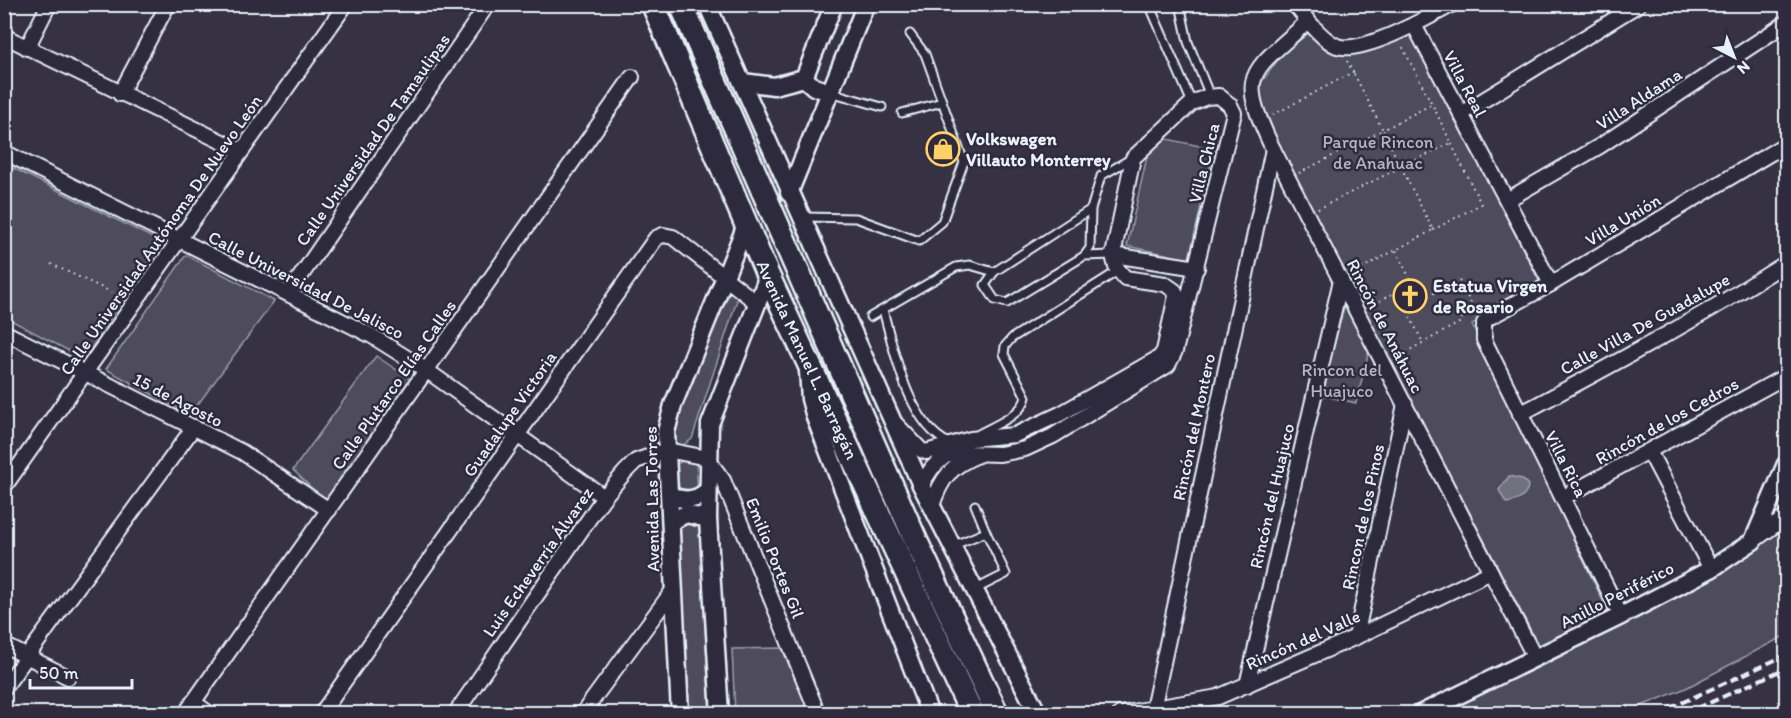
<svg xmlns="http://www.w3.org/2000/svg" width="1791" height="718" font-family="Itim,sans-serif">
  <rect width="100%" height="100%" fill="#363244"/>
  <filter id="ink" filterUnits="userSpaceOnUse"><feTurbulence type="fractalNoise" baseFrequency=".0167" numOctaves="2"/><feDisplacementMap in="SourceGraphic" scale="12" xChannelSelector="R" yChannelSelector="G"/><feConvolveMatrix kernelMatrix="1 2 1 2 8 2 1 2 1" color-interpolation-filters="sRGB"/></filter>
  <g filter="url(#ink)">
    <g fill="#4d4b5c" stroke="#9a9eaa" stroke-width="1.5">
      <polygon points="1412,31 1540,283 1472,325 1608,612 1539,646 1261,111 1258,87 1283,53 1309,33 1350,56"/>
      <polygon points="1162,138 1214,149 1189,259 1127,246 1148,152"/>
      <polygon points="5,164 161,242 84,359 5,317"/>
      <polygon points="186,255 274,301 190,415 106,369"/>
      <polygon points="727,291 735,295 737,300 692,439 683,445 677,444 673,439 674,416"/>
      <polygon points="1345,304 1370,347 1356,403 1320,395"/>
      <polygon points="376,356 410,379 326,502 293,470"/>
      <polygon points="684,460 696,464 698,491 679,491 677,464"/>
      <polygon points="682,521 699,525 710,713 687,713 677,528"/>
      <polygon points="1786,528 1786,635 1686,688 1624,713 1440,714 1707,580"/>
      <polygon points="782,648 809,713 735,713 732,649"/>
    </g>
    <path fill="#70717f" stroke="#a0a4af" stroke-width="1.5" d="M1509,476l13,3 6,6c-1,13 -10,16 -22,18l-7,-13z"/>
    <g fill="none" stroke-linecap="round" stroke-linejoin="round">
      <defs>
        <g id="service">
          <polyline points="1149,4 1192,103"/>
          <polyline points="1180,4 1188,42 1210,96"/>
          <polyline points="830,92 882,107"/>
          <polyline points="902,113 942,102"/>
          <polyline points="1091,209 994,272 985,285 995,300 1007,303 1084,256 1090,248 1091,209 1101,176 1132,158"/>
          <polyline points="803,217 856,218 919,241 942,222 964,162 925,54 910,34"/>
          <polyline points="1084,256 1113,255"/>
          <path d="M883,310c11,40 25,114 66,133"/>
          <polyline points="870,317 956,267 970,265 994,272"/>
          <path d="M977,435c17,-10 45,-19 49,-38l-22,-43 1,-8 7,-8 101,-64 3,-7"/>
          <polyline points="975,505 986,532"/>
          <polyline points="952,546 986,532 1006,574 976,589"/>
        </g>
        <g id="minor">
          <path d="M1294,4c12,14 27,35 43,42 25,9 92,-29 116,-42"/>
          <path d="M1308,21c-58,54 -72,50 -35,128l262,509"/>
          <polyline points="1414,25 1551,284"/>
          <polyline points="4,36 241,151"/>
          <polyline points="27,48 49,4"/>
          <polyline points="120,94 168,4"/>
          <polyline points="1461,114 1639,4"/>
          <polyline points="4,152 372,336 426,370 604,497"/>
          <polyline points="1507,200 1600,146 1786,23"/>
          <polyline points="1113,255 1197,268"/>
          <polyline points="289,293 488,4"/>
          <polyline points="4,332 242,452 329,510"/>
          <path d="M1520,414c90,-48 180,-96 266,-151"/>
          <polyline points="896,424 921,450 926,452 971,439 1015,435 1060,414 1160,357 1164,351 1176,296 1175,291 1165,284 1125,278 1116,267 1113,255 1133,158 1192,103 1206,97 1219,96 1230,105 1234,113 1175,351 1168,365 1053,436 1025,449 1000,454 964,453 945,456 932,468 921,485"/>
          <polyline points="1650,453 1711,569"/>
          <polyline points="4,487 346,4"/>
          <polyline points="1564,497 1786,376"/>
          <path d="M932,506c9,-28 19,-40 46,-51"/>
          <polyline points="1753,541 1786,517"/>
          <polyline points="1621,616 1484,340 1484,323 1488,318 1551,284 1786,144"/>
          <polyline points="1356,637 1405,404"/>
          <polyline points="4,645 68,677"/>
          <polyline points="1247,685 1341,280"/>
          <polyline points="4,688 194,427"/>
          <polyline points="193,702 210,714"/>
          <polyline points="185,714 632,77"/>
          <polyline points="321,714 656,238 663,235 673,237 757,303"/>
          <polyline points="455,714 604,497 625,472 636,461 667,450 707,458 723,480 818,714"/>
          <polyline points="582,714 674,589"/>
          <polyline points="1120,714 1218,697 1356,637 1491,572"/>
          <polyline points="1152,714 1273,149"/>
        </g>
        <g id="tertiary">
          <polyline points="707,4 921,485 1038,714"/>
          <polyline points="804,78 814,87 830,92"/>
          <polyline points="743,82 774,86 804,78 834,4"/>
          <polyline points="789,193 866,4"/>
          <polyline points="808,371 810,399 815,417 930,714"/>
          <path d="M671,495c13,7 26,6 37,-5"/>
          <polyline points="672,521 686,514 708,519"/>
          <polyline points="680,714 666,432 673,405 746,225"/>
          <polyline points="720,714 708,519 710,424 768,276"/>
          <polyline points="1420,714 1621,616 1711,569 1753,541 1786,464"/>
        </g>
        <g id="trunk">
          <path id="s1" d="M653,4l115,272 204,438"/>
          <polyline points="681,4 916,541 997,714"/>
        </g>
      </defs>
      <use href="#service" stroke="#e8f1f8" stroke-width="11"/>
      <use href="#minor" stroke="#e8f1f8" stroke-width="18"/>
      <use href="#tertiary" stroke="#e8f1f8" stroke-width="21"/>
      <use href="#trunk" stroke="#e8f1f8" stroke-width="27"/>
      <g stroke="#e8f1f8" stroke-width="2" stroke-dasharray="1.5 4.5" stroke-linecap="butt">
        <polyline points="1273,115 1353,72 1347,61"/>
        <polyline points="1299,173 1383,130 1353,72"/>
        <polyline points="1318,209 1401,167 1383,130 1432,104 1402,46"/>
        <polyline points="1433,230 1481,204 1451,143"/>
        <polyline points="51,264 122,297"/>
        <polyline points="1351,274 1433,230 1401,167 1451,143 1432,104"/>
        <polyline points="1369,307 1412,283 1396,250"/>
        <polyline points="1395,358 1459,323 1471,303 1459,280 1406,308 1423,343"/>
      </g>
      <use href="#service" stroke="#2f2a3d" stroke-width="7"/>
      <use href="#minor" stroke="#2f2a3d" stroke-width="14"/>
      <use href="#tertiary" stroke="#2f2a3d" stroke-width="16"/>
      <use href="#trunk" stroke="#2f2a3d" stroke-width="22"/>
      <g stroke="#e8f1f8" stroke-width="4" stroke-dasharray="9 4.5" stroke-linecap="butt">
        <polyline points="1657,714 1786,655"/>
        <polyline points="1685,714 1786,668"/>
      </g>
    </g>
  </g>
  <defs>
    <symbol id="shop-ring" viewBox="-11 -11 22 22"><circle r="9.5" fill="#2f2a3d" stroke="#ffd166" stroke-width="1.5"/><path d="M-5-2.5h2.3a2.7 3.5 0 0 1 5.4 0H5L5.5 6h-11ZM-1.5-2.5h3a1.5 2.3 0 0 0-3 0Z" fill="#ffd166"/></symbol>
    <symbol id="church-ring" viewBox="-11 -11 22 22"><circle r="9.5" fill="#2f2a3d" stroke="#ffd166" stroke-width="1.5"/><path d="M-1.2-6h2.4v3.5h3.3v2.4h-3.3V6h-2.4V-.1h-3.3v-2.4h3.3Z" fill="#ffd166"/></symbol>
  </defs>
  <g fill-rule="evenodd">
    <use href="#shop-ring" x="924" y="130" width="38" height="38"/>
    <use href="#church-ring" x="1391" y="277" width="38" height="38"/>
  </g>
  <g text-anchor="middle" stroke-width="5" stroke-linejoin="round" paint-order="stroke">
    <g font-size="18" fill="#e8f1f8" stroke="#2f2a3d">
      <text transform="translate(1465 84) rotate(62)" y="6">Villa Real</text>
      <text transform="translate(1639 99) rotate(-33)" y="6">Villa Aldama</text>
      <text transform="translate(373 140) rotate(-55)" y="6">Calle Universidad De Tamaulipas</text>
      <text transform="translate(1204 163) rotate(-76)" y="6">Villa Chica</text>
      <text transform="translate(1623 220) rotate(-31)" y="6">Villa Unión</text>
      <text transform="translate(161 235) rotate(-55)" y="6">Calle Universidad Autónoma De Nuevo León</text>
      <text transform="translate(306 285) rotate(27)" y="6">Calle Universidad De Jalisco</text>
      <text transform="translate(1645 324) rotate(-29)" y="6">Calle Villa De Guadalupe</text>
      <text transform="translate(1385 326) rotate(63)" y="6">Rincón de Anáhuac</text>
      <text dy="6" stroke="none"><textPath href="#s1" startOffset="388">Avenida Manuel L. Barragán</textPath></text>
      <text transform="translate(394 385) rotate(-55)" y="6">Calle Plutarco Elías Calles</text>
      <text transform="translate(178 400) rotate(27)" y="6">15 de Agosto</text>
      <text transform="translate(510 414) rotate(-55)" y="6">Guadalupe Victoria</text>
      <text transform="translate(1667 421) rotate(-29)" y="6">Rincón de los Cedros</text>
      <text transform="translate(1194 427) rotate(-78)" y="6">Rincón del Montero</text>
      <text transform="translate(1566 464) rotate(63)" y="6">Villa Rica</text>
      <text transform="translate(1272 496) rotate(-77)" y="6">Rincón del Huajuco</text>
      <text transform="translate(652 499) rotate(-91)" y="6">Avenida Las Torres</text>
      <text transform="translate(1363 517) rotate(-78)" y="6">Rincon de los Pinos</text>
      <text transform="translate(775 558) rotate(68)" y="6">Emilio Portes Gil</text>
      <text transform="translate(538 562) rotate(-55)" y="6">Luis Echeverría Álvarez</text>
      <text transform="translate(1617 595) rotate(-27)" y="6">Anillo Periférico</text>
      <text transform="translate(1303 640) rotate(-24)" y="6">Rincón del Valle</text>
    </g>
    <g font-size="18" font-weight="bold" fill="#e8f1f8" stroke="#2f2a3d" text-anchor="start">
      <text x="966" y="145">Volkswagen<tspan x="966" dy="21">Villauto Monterrey</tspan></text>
      <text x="1433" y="292">Estatua Virgen<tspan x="1433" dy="21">de Rosario</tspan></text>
    </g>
    <g font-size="18" fill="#b2b7c1" stroke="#2f2a3d">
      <text x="1378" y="148">Parque Rincon<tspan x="1378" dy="21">de Anahuac</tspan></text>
      <text x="1342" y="376">Rincon del<tspan x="1342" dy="21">Huajuco</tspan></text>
    </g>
  </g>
  <rect width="1791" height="718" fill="none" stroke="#2f2a3d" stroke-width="24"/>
  <rect x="12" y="12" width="1767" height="694" fill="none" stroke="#e8f1f8" stroke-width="2" filter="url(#ink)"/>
  <g transform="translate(1734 57) rotate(138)" stroke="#2f2a3d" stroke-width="4.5" paint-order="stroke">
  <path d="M0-4.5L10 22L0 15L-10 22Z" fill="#e8f1f8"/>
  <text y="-9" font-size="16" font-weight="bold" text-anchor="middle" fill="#e8f1f8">N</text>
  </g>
  <path d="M30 679v9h102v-9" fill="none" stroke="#e8f1f8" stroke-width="3"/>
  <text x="39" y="679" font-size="18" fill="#e8f1f8" stroke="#2f2a3d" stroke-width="4.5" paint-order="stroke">50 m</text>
</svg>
